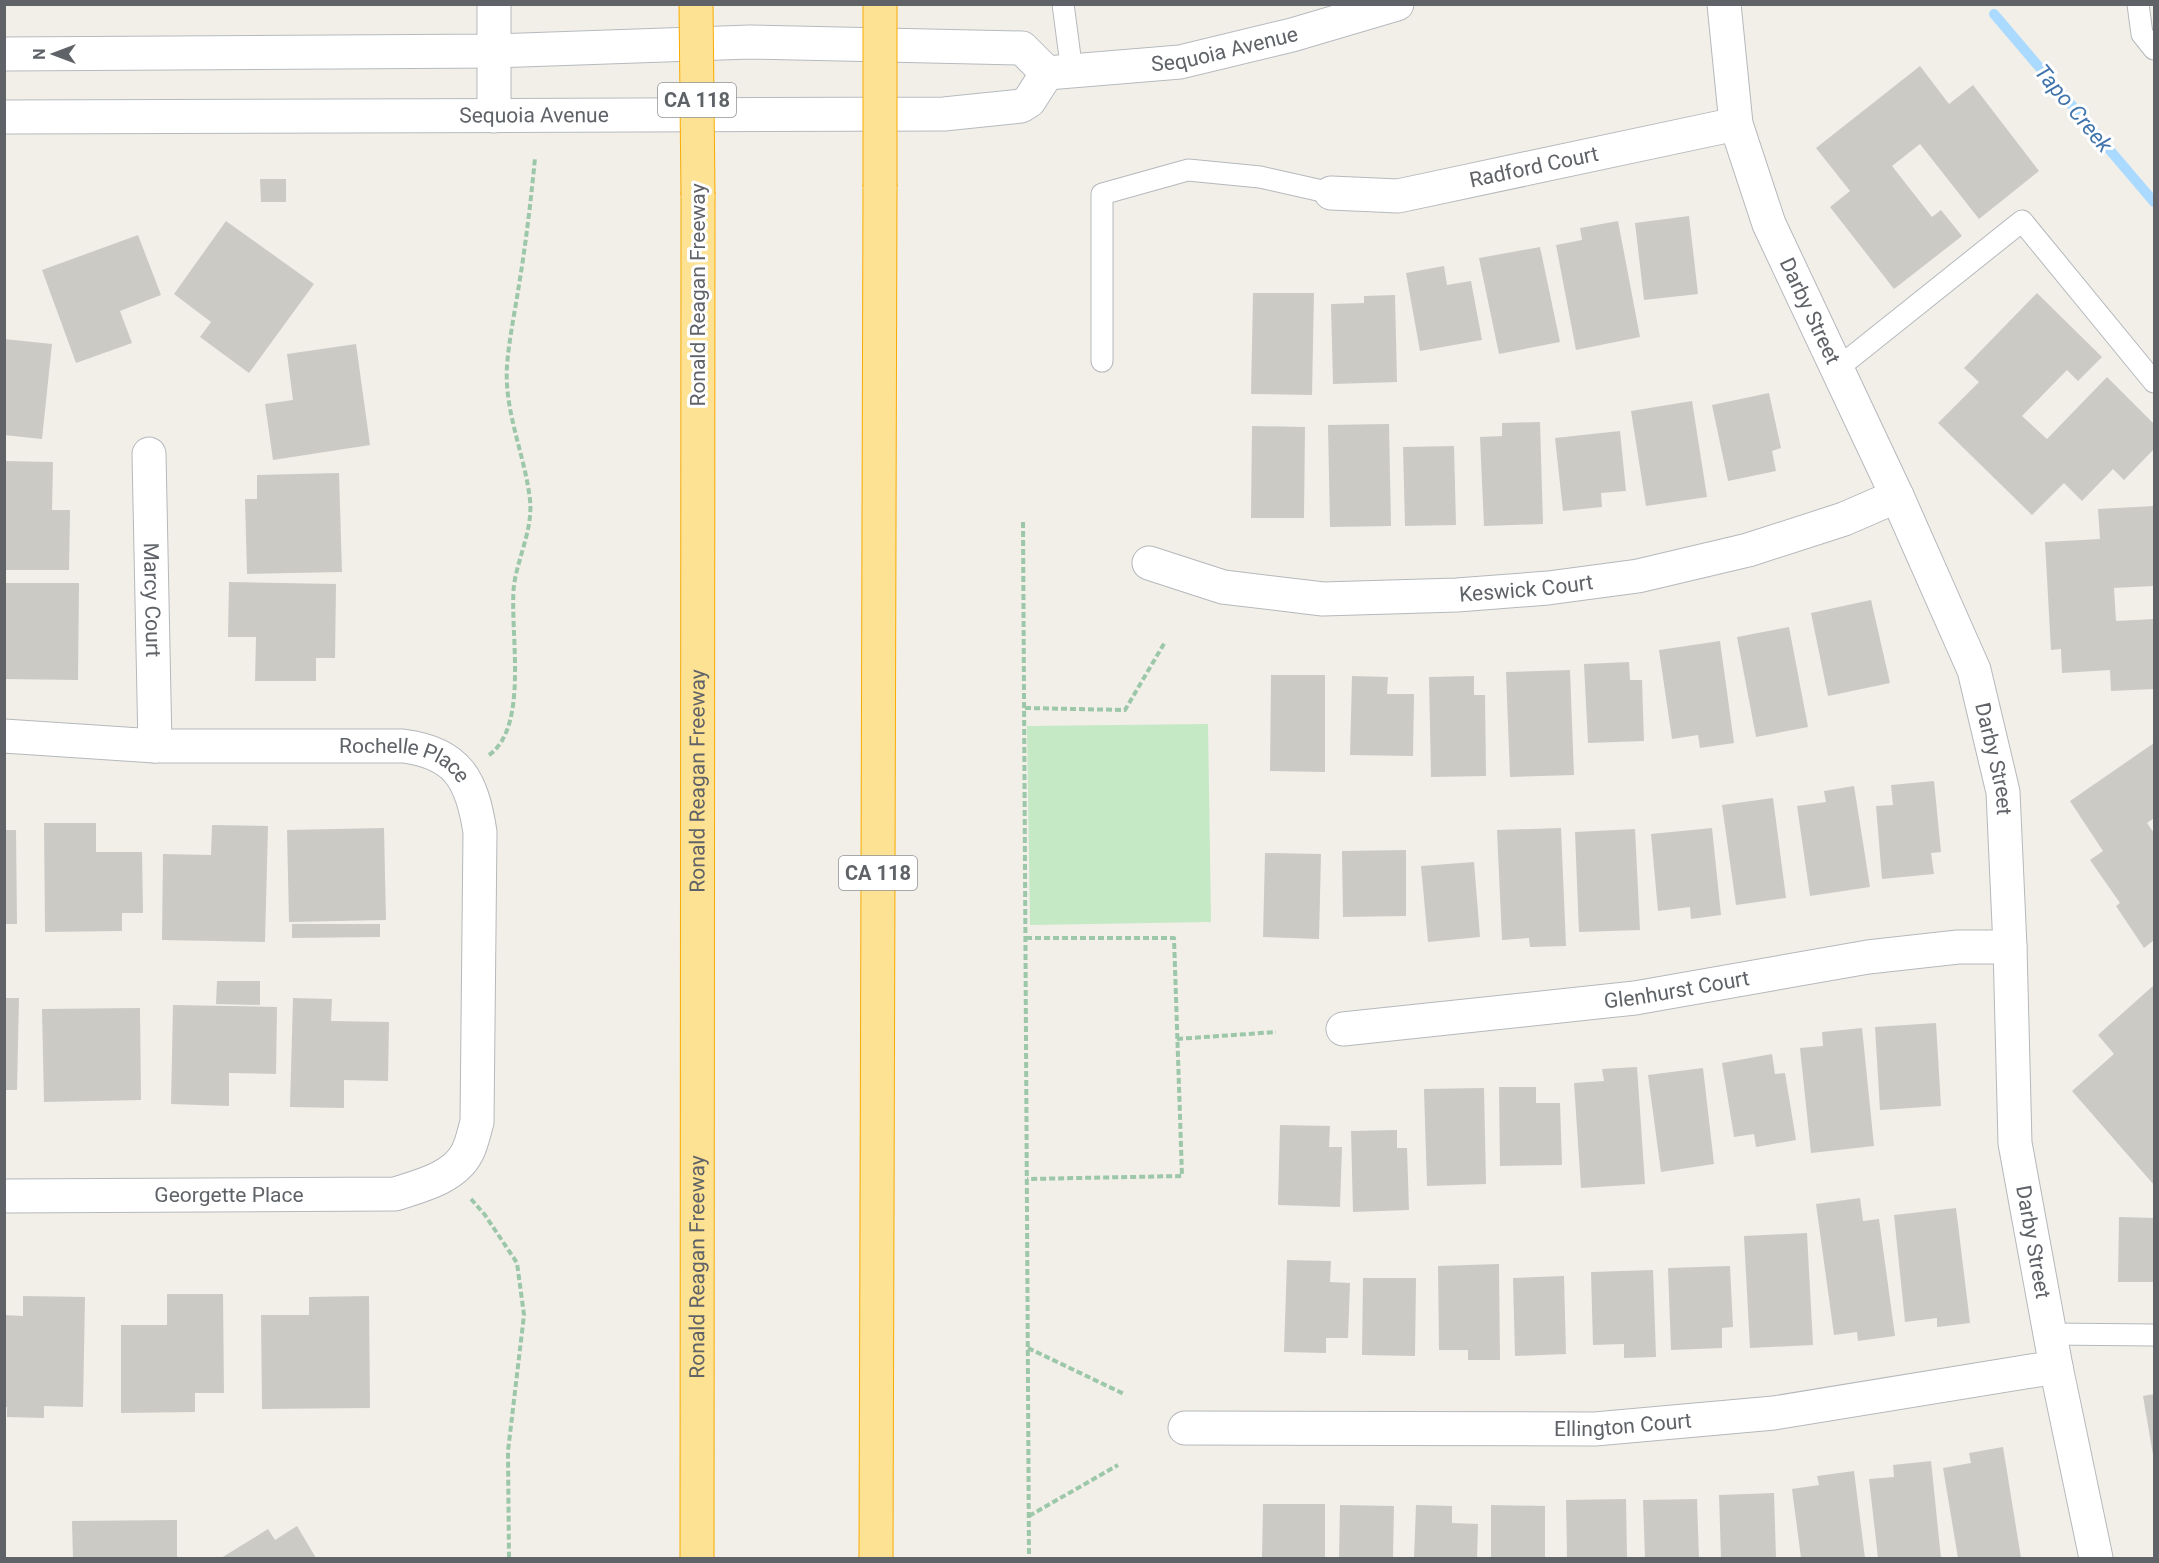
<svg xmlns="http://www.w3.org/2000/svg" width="2159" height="1563" font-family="Roboto,sans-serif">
  <rect width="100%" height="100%" fill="#f1efe8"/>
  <polygon fill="#c5e8c5" points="1208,724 1211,922 1030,925 1027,726"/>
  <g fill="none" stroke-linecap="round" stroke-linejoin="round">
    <polyline stroke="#aadaff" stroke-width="10" points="1994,14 2154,202"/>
  </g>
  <g fill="#cccac5">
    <polygon points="1920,66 1949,104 1973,85 2039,171 1979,219 1920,144 1892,166 1932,217 1941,210 1962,236 1894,289 1830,207 1850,191 1816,148"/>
    <polygon points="260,179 286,179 286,202 261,202"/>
    <polygon points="1689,216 1698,294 1644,300 1635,223"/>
    <polygon points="226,221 314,284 249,373 200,337 211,322 174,294"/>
    <polygon points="1618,221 1640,337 1576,350 1556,245 1582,240 1580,228"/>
    <polygon points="138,235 161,295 120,311 132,343 76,363 42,270"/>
    <polygon points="1540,247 1560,342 1499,354 1479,258"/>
    <polygon points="1444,266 1447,285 1471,281 1482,340 1420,351 1406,273"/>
    <polygon points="1253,293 1314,293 1312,395 1251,394"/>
    <polygon points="2037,293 2102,357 2078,381 2067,370 2022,416 2047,439 2107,377 2154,424 2154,449 2124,480 2113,469 2082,501 2064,483 2032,515 1938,423 1979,382 1964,368"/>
    <polygon points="1395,295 1397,382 1333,384 1331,304 1364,303 1364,296"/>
    <polygon points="4,339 52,344 42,439 4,435"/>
    <polygon points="356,344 370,445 273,460 265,404 293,400 287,354"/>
    <polygon points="1769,393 1781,448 1772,451 1776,471 1728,481 1712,405"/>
    <polygon points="1692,401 1707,497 1646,506 1631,411"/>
    <polygon points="1540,422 1543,524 1484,526 1480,437 1502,436 1502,423"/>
    <polygon points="1389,424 1391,526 1330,527 1328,425"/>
    <polygon points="1252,426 1305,427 1304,518 1251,518"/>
    <polygon points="1620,431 1626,491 1601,493 1602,507 1563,511 1555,438"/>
    <polygon points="1454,446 1456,525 1405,526 1403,447"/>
    <polygon points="4,461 53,462 52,510 70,510 69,570 4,570"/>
    <polygon points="339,473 342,572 247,574 245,499 257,499 257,475"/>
    <polygon points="2154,506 2154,586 2114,588 2116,621 2154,619 2154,689 2111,691 2110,670 2062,673 2061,649 2051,650 2045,542 2100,539 2098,509"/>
    <polygon points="229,582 336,584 335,658 316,658 316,681 255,681 256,637 228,637"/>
    <polygon points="4,583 79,583 78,680 4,679"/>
    <polygon points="1871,600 1890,683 1828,696 1811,613"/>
    <polygon points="1789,627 1808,727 1756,737 1737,637"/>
    <polygon points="1720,641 1734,743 1700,748 1698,735 1672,739 1659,650"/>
    <polygon points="1629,662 1630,680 1642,680 1644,741 1588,743 1584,664"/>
    <polygon points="1570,670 1574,775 1510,777 1506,672"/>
    <polygon points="1271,675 1325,675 1325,772 1270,771"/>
    <polygon points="1352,676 1388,677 1387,694 1414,694 1413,756 1350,755"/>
    <polygon points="1474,676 1474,695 1485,695 1486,776 1431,777 1429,677"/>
    <polygon points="2154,743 2154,818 2147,823 2154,833 2154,940 2144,948 2116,906 2120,903 2090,860 2103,851 2070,801"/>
    <polygon points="1934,781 1941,852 1931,853 1934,874 1882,879 1876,806 1893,805 1891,785"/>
    <polygon points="1854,786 1870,887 1810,896 1797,806 1826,802 1824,791"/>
    <polygon points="1773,798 1786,898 1736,905 1722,805"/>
    <polygon points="44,823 96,823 96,852 142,852 143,913 122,913 122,931 45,932"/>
    <polygon points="212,825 268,826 265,942 162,940 163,854 211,855"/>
    <polygon points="384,828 386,920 289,922 287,830"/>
    <polygon points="1561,828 1566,946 1530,947 1529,938 1502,940 1497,830"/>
    <polygon points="1712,828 1721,915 1691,919 1690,907 1658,911 1651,834"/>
    <polygon points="1635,829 1640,930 1579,932 1575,832"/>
    <polygon points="4,830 16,830 17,924 4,924"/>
    <polygon points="1406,850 1406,916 1343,917 1342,851"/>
    <polygon points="1265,853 1321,854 1319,939 1263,937"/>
    <polygon points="1474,862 1480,937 1428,942 1421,866"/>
    <polygon points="292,924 380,924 380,937 292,938"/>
    <polygon points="217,981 260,981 260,1005 216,1004"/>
    <polygon points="2154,985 2154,1185 2072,1091 2114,1054 2098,1035"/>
    <polygon points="4,998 19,998 17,1090 4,1090"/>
    <polygon points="293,998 332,999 331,1021 389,1022 388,1081 344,1080 344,1108 290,1107"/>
    <polygon points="173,1005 277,1007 276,1074 229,1073 229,1106 171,1104"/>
    <polygon points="140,1008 141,1100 44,1102 42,1009"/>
    <polygon points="1936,1023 1941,1106 1880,1110 1875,1027"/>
    <polygon points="1862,1028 1874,1146 1811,1153 1800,1048 1823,1046 1822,1032"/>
    <polygon points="1772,1054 1775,1074 1785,1073 1796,1140 1756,1147 1754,1134 1734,1137 1722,1063"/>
    <polygon points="1637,1067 1645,1184 1581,1188 1574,1083 1604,1081 1602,1069"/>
    <polygon points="1703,1068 1714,1164 1661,1172 1648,1075"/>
    <polygon points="1499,1087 1536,1087 1536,1103 1560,1103 1562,1165 1500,1166"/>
    <polygon points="1484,1088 1486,1184 1427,1186 1424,1089"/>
    <polygon points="1280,1125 1330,1126 1329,1147 1342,1147 1340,1207 1278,1205"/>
    <polygon points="1397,1130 1397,1148 1407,1148 1409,1210 1353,1212 1351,1131"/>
    <polygon points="1860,1198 1863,1221 1879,1219 1895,1336 1858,1341 1857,1332 1834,1335 1816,1204"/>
    <polygon points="1956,1208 1970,1323 1937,1327 1937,1318 1905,1322 1894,1215"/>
    <polygon points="2119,1217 2154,1218 2154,1282 2118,1282"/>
    <polygon points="1807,1233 1813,1345 1750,1348 1744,1236"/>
    <polygon points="1287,1260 1331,1261 1330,1282 1350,1283 1348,1338 1326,1338 1326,1353 1284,1352"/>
    <polygon points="1499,1264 1500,1360 1468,1360 1468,1350 1439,1350 1438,1266"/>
    <polygon points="1730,1266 1733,1327 1722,1328 1722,1348 1671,1350 1668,1268"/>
    <polygon points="1653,1270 1656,1357 1624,1358 1624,1344 1593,1345 1591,1272"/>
    <polygon points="1564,1276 1566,1354 1515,1356 1513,1278"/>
    <polygon points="1363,1278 1416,1278 1415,1356 1362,1355"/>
    <polygon points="167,1294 223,1294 224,1393 195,1393 195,1412 121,1413 121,1325 167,1325"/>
    <polygon points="23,1296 85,1297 83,1407 44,1406 44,1418 7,1417 7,1407 4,1407 4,1315 23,1316"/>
    <polygon points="369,1296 370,1408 262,1409 261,1315 309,1315 309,1297"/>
    <polygon points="2154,1394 2154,1455 2153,1455 2143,1396"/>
    <polygon points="2003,1447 2021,1558 1958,1558 1943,1468 1971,1463 1969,1453"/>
    <polygon points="1931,1461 1941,1558 1878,1558 1869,1479 1894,1477 1893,1465"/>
    <polygon points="1854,1471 1865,1558 1801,1558 1792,1489 1819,1485 1817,1476"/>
    <polygon points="1774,1493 1776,1558 1721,1558 1719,1495"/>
    <polygon points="1626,1499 1627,1558 1567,1558 1566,1500"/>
    <polygon points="1697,1499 1699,1558 1645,1558 1643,1500"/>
    <polygon points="1263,1504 1325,1504 1325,1558 1262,1558"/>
    <polygon points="1340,1505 1394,1506 1393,1558 1339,1558"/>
    <polygon points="1416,1505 1452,1506 1452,1523 1478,1524 1477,1558 1414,1558"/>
    <polygon points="1491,1505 1545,1506 1545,1558 1491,1558"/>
    <polygon points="177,1520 177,1558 73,1558 72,1521"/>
    <polygon points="297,1526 316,1558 221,1558 268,1529 275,1540"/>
  </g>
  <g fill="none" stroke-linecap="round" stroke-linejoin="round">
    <defs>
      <g id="service">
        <polyline points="1063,4 1072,72"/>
        <polyline points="2138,4 2142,34 2154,49"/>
        <polyline points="1102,361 1102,194 1188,170 1260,177 1331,193"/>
        <polyline points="1838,368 2022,221 2154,382"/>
        <polyline points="2050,1334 2154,1335"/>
      </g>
      <g id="minor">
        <path id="s1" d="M1724,4l12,120 33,100 128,272 77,174 29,122 7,155 5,196 41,224 40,191"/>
        <polyline points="494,116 494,4"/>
        <path id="s2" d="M1331,193l67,3 338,-72"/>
        <path id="s3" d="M149,454l6,292"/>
        <path id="s4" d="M1149,563l74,24 100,12 134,-4 91,-7 90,-12 110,-26 96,-31 53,-23"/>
        <path id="s5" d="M4,736l151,10h248c55,7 69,34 77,86l-3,290c-3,10 -5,22 -10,31 -13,25 -47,33 -72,41l-391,2"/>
        <path id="s6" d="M1343,1029l292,-31 233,-41 90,-10h52"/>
        <path id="s7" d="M1185,1428l410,1 179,-16 282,-46"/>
      </g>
      <g id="secondary">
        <path id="s8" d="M4,54l490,-3 256,-9 272,6 25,25 133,-11 112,-27 105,-31"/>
        <path id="s9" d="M4,117l940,-3 77,-8 8,-5 18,-28"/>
      </g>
      <g id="motorway">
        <path id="s10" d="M697,1558l1,-1363"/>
        <polyline points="876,1558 880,187"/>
      </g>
    </defs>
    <use href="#service" stroke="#b5b8bc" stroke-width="23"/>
    <use href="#minor" stroke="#b5b8bc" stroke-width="35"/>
    <use href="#secondary" stroke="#b6babf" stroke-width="35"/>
    <use href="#motorway" stroke="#f9ab00" stroke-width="35"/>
    <g stroke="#9cc7a9" stroke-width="4" stroke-dasharray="6 3" stroke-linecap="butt">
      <polyline points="1023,522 1029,1558"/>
      <polyline points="1025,708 1125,710 1165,642"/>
      <path d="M489,755c41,-29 20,-125 25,-170 4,-28 19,-56 16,-85 -5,-45 -26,-88 -23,-134 2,-27 8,-55 12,-81 7,-43 12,-85 16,-127"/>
      <polyline points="1026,938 1174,938 1182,1176 1027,1179"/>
      <polyline points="1177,1039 1276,1032"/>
      <polyline points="471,1199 485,1215 517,1263 524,1315 508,1451 509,1558"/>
      <polyline points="1028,1348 1124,1394"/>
      <polyline points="1029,1516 1118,1465"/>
    </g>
    <use href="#service" stroke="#fff" stroke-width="21"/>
    <use href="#minor" stroke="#fff" stroke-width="33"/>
    <use href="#secondary" stroke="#fff" stroke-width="33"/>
    <use href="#motorway" stroke="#fde293" stroke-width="33"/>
    <defs>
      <g id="motorway-bridge">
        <polyline points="696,4 698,195"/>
        <polyline points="880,4 880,187"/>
      </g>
    </defs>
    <use href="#motorway-bridge" stroke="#f9ab00" stroke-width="35" stroke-linecap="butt"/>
    <use href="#motorway-bridge" stroke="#fde293" stroke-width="33"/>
  </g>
  <g text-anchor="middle" stroke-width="6" stroke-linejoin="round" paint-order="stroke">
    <g fill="#fff" stroke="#8f9295" stroke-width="1.5">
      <rect x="658" y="83" width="78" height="34" rx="4.5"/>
      <rect x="839" y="856" width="78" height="34" rx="4.5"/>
    </g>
    <g font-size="20" font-weight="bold" fill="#5f6368">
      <text x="697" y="107">CA 118</text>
      <text x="878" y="880">CA 118</text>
    </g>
    <g font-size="21" fill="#5f6368" stroke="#fff">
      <text dy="7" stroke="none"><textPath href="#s8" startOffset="1233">Sequoia Avenue</textPath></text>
      <text dy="7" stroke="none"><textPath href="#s9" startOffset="530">Sequoia Avenue</textPath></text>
      <text dy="7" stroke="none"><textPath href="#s2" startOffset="206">Radford Court</textPath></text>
      <text transform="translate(698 295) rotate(-90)" y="7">Ronald Reagan Freeway</text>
      <text dy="7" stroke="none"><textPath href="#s1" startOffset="322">Darby Street</textPath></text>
      <text dy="7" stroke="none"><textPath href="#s4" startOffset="382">Keswick Court</textPath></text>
      <text dy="7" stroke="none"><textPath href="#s3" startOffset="146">Marcy Court</textPath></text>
      <text dy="7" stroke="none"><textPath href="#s1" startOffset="808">Darby Street</textPath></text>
      <text dy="7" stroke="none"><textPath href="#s5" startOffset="404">Rochelle Place</textPath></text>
      <text dy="7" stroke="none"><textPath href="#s10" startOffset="777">Ronald Reagan Freeway</textPath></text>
      <text dy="7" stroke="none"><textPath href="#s6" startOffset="336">Glenhurst Court</textPath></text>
      <text x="229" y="1202">Georgette Place</text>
      <text dy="7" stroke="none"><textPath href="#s1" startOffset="1294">Darby Street</textPath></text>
      <text dy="7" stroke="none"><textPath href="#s10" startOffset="291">Ronald Reagan Freeway</textPath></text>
      <text dy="7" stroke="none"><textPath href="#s7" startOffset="438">Ellington Court</textPath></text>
    </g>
    <g font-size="22" font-style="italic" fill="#4174aa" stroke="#fff">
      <text transform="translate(2074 108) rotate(50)" y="8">Tapo Creek</text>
    </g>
  </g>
  <rect width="2159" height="1563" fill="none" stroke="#5f6368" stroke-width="12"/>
  <g transform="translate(54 54) rotate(270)" stroke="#ffffff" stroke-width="4.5" paint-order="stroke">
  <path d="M0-4.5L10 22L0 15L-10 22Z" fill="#5f6368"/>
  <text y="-9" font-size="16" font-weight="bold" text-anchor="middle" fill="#5f6368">N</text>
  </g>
</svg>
